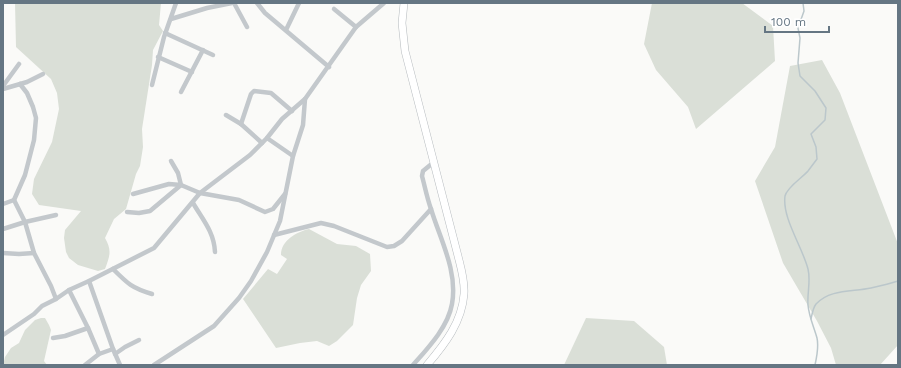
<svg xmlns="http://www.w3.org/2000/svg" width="901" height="368" font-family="'Work Sans',sans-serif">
  <rect width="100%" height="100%" fill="#fafaf8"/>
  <g fill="#dadfd7">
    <path d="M15,3h146l-2,22 4,6 -10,19 -1,15 -10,64 1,18 -3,19 -4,8 -10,35 -12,10 -9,19c7,12 5,18 0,31l-7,2 -20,-6 -9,-7 -3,-6 -2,-14 1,-8 16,-19 -42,-6 -7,-11 2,-15 18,-37 7,-33 -2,-16 -6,-14 -35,-32z"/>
    <polygon points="652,3 742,3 773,26 775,61 696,129 688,107 656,70 644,44"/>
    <polygon points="822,60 840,93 898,244 898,345 880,365 836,365 831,348 817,321 783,263 755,181 775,147 790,66"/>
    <path d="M309,229l28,15 19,2 14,8 1,17 -10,14 -4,13 -4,27 -16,16 -8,5 -12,-5 -17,2 -24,5 -33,-49 25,-30 9,5 10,-15 -6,-4c0,-15 16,-23 28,-26z"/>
    <polygon points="41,318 45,318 49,325 51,330 44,361 47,365 3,365 5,357 11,348 19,343 25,330 35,320"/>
    <polygon points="586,318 634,321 664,347 667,365 564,365"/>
  </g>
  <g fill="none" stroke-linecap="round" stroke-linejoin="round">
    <g stroke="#bbc7cb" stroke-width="1.5">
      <path d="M803,3l1,8 -6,17 2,10 -2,25 2,13 15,15 11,17 -1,12 -14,14 5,13 1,12c-3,4 -6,8 -9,12 -6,7 -21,16 -23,25 -3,22 17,50 23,73 3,12 -1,24 0,36 1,12 6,22 9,33 2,9 0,18 -2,27"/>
      <path d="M811,319c1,-5 2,-11 5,-15 14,-15 36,-12 55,-16 9,-2 18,-4 27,-7"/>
    </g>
    <defs>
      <path id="primary" d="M404,3l-2,20 3,28 53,205c3,12 7,25 6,38 -2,28 -19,50 -37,71"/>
    </defs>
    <use href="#primary" stroke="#b5babe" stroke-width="8"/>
    <g stroke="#c3c8cc" stroke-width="4.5">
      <polyline points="234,3 247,27"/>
      <polyline points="257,3 265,13 329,67"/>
      <polyline points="334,9 356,27"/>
      <polyline points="171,19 207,8 232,3"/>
      <polyline points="286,30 299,3"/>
      <polyline points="165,33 213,55"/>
      <polyline points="158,57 192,72"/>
      <polyline points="152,85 164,37 176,3"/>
      <polyline points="3,86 19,64"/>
      <polyline points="3,89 27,82 43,74"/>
      <polyline points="181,92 203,50"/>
      <polyline points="226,115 241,124 262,143"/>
      <polyline points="241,124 251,94 254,91 271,93 292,111"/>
      <polyline points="267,138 293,156"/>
      <polyline points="133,194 169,184 181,185 200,193 239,200 265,212 273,209 285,194"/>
      <polyline points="14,200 25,222 34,253 51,286 56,299"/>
      <path d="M193,203c10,17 21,29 22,49"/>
      <polyline points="3,204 14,200 25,175 34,140 36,118 33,107 27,93 20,84"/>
      <polyline points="127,212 139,213 150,211 181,185 178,173 171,161"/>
      <polyline points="3,229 25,222 56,215"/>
      <polyline points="274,235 321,223 334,226 387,247 394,246 402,241 431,209"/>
      <polyline points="3,253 19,254 34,253"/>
      <path d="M113,269c15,15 19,19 39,25"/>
      <polyline points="89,281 113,349 120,365"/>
      <polyline points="69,290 88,328 99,354"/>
      <polyline points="3,335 34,314 42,306 56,299 69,290 89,281 154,248 200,193 250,155 267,138 282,119 305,99 356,27 384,3"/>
      <polyline points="53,338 65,336 88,328"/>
      <polyline points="115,354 125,347 139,340"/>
      <polyline points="85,365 99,354 113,349"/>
      <polyline points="154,365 214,326 239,298 251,281 267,252 280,221 293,156 303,125 305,99"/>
      <path d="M413,365c15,-17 35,-38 39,-61 6,-33 -12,-65 -21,-95 -4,-11 -6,-22 -9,-33l1,-5 11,-9"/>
    </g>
    <use href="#primary" stroke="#fff" stroke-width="7"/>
  </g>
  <rect width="901" height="368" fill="none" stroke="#657683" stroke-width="8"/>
  <path d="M765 26v6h64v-6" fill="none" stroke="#657683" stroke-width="2"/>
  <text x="771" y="26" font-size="12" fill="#657683" stroke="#ffffff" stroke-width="3" paint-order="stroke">100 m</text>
</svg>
